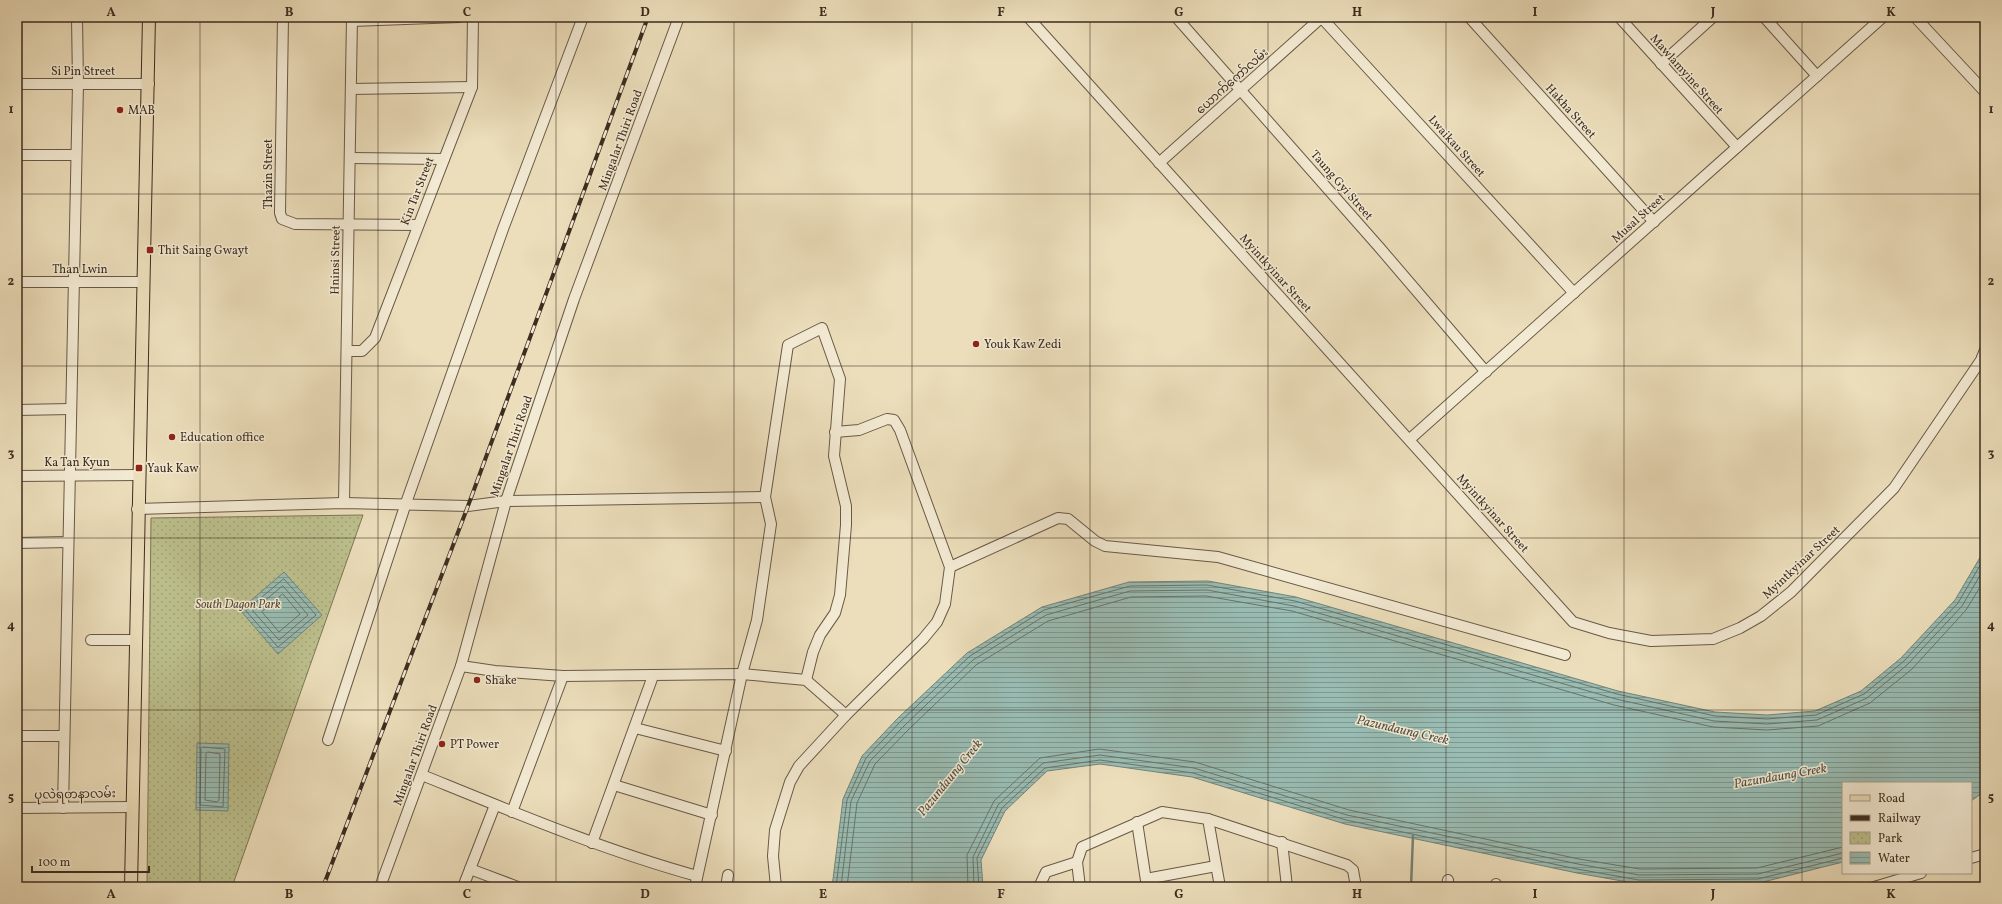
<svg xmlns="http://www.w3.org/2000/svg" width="2002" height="904" font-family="Vollkorn,'Noto Sans Myanmar',serif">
  <defs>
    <pattern id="park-dots" width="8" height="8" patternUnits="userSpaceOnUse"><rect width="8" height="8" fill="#bcc08d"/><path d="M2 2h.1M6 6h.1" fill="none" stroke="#a2a579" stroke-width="1.8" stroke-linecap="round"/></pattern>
    <pattern id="water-rules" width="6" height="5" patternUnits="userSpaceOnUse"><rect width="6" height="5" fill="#99bcb3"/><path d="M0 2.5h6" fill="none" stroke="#7e9991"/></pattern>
  </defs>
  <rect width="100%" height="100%" fill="#ecdebb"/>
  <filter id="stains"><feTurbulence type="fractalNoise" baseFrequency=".005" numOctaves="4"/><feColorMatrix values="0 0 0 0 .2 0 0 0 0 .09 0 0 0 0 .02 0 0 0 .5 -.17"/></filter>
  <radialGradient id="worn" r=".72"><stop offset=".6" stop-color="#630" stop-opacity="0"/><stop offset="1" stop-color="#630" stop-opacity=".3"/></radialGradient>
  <polygon fill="url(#park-dots)" stroke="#7c7656" points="363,515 232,887 147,887 151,518"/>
  <g fill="url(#water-rules)" stroke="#748378">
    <polygon points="1985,549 1985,791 1971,801 1971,783 1843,783 1843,862 1759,883 1639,884 1577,873 1345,824 1192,777 1100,764 1047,771 1005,811 981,860 983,887 832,887 843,799 862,756 898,718 967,653 1042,607 1129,582 1208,581 1296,597 1618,691 1715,712 1767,715 1815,711 1861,691 1901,658 1955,600"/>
    <polygon points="284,572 322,615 278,654 240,610"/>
    <polygon points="197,743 229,744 228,811 196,810"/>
  </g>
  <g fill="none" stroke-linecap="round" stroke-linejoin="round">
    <g stroke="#6a746a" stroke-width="1">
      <polygon points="284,579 316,615 278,647 246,611"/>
      <polygon points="283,586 308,615 279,640 253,611"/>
      <polygon points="283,594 300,614 279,632 262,612"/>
      <polygon points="203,747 225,749 223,807 200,805 201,749"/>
      <polygon points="208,752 220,754 219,800 217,802 205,800 206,754"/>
      <polyline points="836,887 847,800 866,758 901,721 970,656 1044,610 1130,586 1207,585 1295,601 1617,694 1715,716 1767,719 1816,715 1864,694 1904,661 1958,603 1985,557"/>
      <polyline points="841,887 851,801 870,761 905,725 973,660 1046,615 1130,591 1207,590 1294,606 1616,699 1714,721 1767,724 1817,720 1867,698 1907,665 1962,606 1985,567"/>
      <polyline points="847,887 857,803 875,764 909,729 976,665 1048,621 1131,597 1206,596 1292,611 1614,705 1713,727 1767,730 1818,726 1870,703 1912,669 1966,610 1985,579"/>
      <polyline points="968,887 967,855 994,801 1040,758 1099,749 1195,762 1349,810 1579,859 1640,869 1757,868 1843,847"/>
      <polyline points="974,887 973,857 998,805 1043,763 1100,755 1194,768 1347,815 1578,864 1639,875 1758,874 1843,853"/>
      <polyline points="979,887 977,858 1002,808 1045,768 1100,760 1193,773 1346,820 1577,869 1639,880 1758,879 1843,858"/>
    </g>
    <polyline stroke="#748378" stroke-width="2.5" points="1411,887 1413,836"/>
    <defs>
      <g id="minor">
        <polyline points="283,17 280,213 282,219 295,224 418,225"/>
        <polyline points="1028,17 1573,622 1609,633 1651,641 1713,639 1740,628 1761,616 1791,592 1894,488 1981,360 1985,350"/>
        <polyline points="1176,17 1379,247 1486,372"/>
        <polyline points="1321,17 1574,293"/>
        <polyline points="1469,17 1654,222"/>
        <polyline points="1619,17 1737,147"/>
        <polyline points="1764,17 1817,76"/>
        <polyline points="1915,17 1985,92"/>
        <polyline points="352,21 459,17"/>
        <polyline points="1661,64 1713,17"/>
        <polyline points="17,84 149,84"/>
        <polyline points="351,89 472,87"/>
        <polyline points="17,155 76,155"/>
        <polyline points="350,158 444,159"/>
        <polyline points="1159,163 1322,17"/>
        <polyline points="17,282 143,282"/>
        <polyline points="347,351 362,351 375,338 472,87 473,17"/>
        <polyline points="17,410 71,409"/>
        <polyline points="1410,439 1883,17"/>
        <polyline points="17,476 138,475"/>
        <polyline points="344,503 352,17"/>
        <polyline points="137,509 344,503 468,506 506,501 765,497"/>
        <polyline points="17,543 68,542"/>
        <polyline points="950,567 1058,518 1068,519 1095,541 1105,546 1218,557 1565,655"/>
        <polyline points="91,640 136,640"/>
        <polyline points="461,666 495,671 563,676 742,674 806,680 846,715"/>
        <polyline points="635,728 726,751"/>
        <polyline points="17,736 64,736"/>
        <polyline points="328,740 406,503 503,229 583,17"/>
        <path d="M422,775c91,37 181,75 275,101"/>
        <polyline points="614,785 712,815"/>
        <polyline points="17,808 133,807"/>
        <polyline points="63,808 78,84 77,17"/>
        <polyline points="512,812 563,676"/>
        <polyline points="1208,819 1220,887"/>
        <polyline points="1137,822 1147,887"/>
        <polyline points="1282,842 1287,887"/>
        <polyline points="592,843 653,676"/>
        <polyline points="1971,858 1985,854"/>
        <polyline points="470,869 518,887"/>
        <polyline points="1146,879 1216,866"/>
        <polyline points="380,887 461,666 506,501 574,299 679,17"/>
        <polyline points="463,887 495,805"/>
        <polyline points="695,887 742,674 757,620 771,524 765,497 788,345 822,328 840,379 834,456 846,506 846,525 840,595 835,613 820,635 813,652 806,680"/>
        <polyline points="726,887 728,875"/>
        <polyline points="776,887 773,856 775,830 790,782 799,766 846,715 923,639 937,622 945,604 950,567 900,430 894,420 887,419 859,430 835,432"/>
        <polyline points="1039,887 1046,872 1077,862"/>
        <polyline points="1080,887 1077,862 1082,847 1162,812 1208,819 1347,865 1353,870 1356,887"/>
        <polyline points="1447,887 1448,880"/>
        <polyline points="1496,887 1496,884"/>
        <polyline points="1874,887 1921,873"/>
      </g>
      <polyline id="major" points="131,887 149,17"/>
    </defs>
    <use href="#minor" stroke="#685947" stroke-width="12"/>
    <use href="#major" stroke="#3c2d20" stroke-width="14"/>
    <use href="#minor" stroke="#f3ead3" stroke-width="10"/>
    <use href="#major" stroke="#ecdebb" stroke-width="12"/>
    <defs>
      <polyline id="rail" points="323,887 468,506 648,17"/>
    </defs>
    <use href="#rail" stroke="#3c2d20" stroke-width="4"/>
    <use href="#rail" stroke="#f3ead3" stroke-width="2.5" stroke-dasharray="8" stroke-linecap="butt"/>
  </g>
  <path fill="none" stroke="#3c2d20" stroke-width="1" stroke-opacity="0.55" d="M200,17v870M378,17v870M556,17v870M734,17v870M912,17v870M1090,17v870M1268,17v870M1446,17v870M1624,17v870M1802,17v870M17,194h1968M17,366h1968M17,538h1968M17,710h1968"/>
  <g fill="#8f2418" stroke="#f3ead3" stroke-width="1.5">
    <circle cx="120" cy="110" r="4"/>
    <rect x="146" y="246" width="8" height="8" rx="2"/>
    <circle cx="976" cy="344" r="4"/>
    <circle cx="172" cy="437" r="4"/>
    <rect x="135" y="464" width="8" height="8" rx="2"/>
    <circle cx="477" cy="680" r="4"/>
    <circle cx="442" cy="744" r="4"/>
  </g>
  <g text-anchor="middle" stroke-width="3" stroke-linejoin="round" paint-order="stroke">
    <g font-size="12" fill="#3c2d20" stroke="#f3ead3">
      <text x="83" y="75">Si Pin Street</text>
      <text transform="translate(1687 74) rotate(48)" y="4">Mawlamyine Street</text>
      <text transform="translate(1232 81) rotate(-42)" y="4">ယောက်ကော်လမ်း</text>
      <text transform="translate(1571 111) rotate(48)" y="4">Hakha Street</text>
      <text transform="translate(620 140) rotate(-70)" y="4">Mingalar Thiri Road</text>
      <text transform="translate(1457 146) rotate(48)" y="4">Lwaikau Street</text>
      <text transform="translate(268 174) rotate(-90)" y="4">Thazin Street</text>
      <text transform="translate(1342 185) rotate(49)" y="4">Taung Gyi Street</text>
      <text transform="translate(417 191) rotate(-69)" y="4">Kin Tar Street</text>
      <text transform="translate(1638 218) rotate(-42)" y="4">Musal Street</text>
      <text transform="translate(335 260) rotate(-89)" y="4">Hninsi Street</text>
      <text x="80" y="273">Than Lwin</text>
      <text transform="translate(1276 273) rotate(48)" y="4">Myintkyinar Street</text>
      <text transform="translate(511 446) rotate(-71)" y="4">Mingalar Thiri Road</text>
      <text x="77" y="466">Ka Tan Kyun</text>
      <text transform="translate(1493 513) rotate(48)" y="4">Myintkyinar Street</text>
      <text transform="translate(1801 562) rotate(-43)" y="4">Myintkyinar Street</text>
      <text transform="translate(415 755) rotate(-70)" y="4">Mingalar Thiri Road</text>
      <text transform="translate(75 794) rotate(-1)" y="4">ပုလဲရတနာလမ်း</text>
    </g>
    <g font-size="12" fill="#3c2d20" stroke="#f3ead3" text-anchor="start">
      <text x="128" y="114">MAB</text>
      <text x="158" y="254">Thit Saing Gwayt</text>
      <text x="984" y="348">Youk Kaw Zedi</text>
      <text x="180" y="441">Education office</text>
      <text x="147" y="472">Yauk Kaw</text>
      <text x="485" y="684">Shake</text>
      <text x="450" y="748">PT Power</text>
    </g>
    <g font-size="12" font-style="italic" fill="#564a36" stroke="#f3ead3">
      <text x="238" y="608">South Dagon Park</text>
    </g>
    <g font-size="13" font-style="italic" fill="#535145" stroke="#f3ead3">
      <text transform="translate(1403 729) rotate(13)" y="5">Pazundaung Creek</text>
      <text transform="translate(1780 775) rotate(-10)" y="5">Pazundaung Creek</text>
      <text transform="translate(949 777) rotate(-51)" y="5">Pazundaung Creek</text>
    </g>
  </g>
  <rect width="2002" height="904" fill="none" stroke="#ecdebb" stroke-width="44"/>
  <rect x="1842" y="782" width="130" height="92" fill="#f3ead3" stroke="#aa9e8b"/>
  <rect x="1850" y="795" width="20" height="6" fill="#ecdebb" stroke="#aa9e8b"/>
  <text x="1878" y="802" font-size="12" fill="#3c2d20">Road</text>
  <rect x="1850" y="815" width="20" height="6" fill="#3c2d20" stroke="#aa9e8b"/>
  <text x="1878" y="822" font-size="12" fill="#3c2d20">Railway</text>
  <rect x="1850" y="832" width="20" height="12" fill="url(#park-dots)" stroke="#aa9e8b"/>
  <text x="1878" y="842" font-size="12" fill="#3c2d20">Park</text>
  <rect x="1850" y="852" width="20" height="12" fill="url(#water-rules)" stroke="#aa9e8b"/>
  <text x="1878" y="862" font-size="12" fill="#3c2d20">Water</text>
  <path d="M32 866v6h117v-6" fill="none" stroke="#3c2d20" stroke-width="2"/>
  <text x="38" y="866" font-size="12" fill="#3c2d20" stroke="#f3ead3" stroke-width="3" paint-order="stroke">100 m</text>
  <rect x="22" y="22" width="1958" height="860" fill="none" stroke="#3c2d20" stroke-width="1.5"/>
  <g font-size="13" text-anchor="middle" font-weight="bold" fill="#3c2d20">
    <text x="111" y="16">A</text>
    <text x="289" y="16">B</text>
    <text x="467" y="16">C</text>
    <text x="645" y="16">D</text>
    <text x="823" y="16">E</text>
    <text x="1001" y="16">F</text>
    <text x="1179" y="16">G</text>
    <text x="1357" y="16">H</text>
    <text x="1535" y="16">I</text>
    <text x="1713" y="16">J</text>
    <text x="1891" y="16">K</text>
    <text x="11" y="113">1</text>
    <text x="1991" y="113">1</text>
    <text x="11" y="285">2</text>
    <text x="1991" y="285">2</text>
    <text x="11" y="457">3</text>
    <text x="1991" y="457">3</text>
    <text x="11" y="629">4</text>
    <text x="1991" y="629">4</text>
    <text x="11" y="801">5</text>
    <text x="1991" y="801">5</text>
    <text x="111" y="898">A</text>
    <text x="289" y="898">B</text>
    <text x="467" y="898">C</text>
    <text x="645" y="898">D</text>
    <text x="823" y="898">E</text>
    <text x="1001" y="898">F</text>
    <text x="1179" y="898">G</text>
    <text x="1357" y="898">H</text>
    <text x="1535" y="898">I</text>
    <text x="1713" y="898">J</text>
    <text x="1891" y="898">K</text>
  </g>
  <rect width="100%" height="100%" filter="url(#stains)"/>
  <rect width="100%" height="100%" fill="url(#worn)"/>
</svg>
